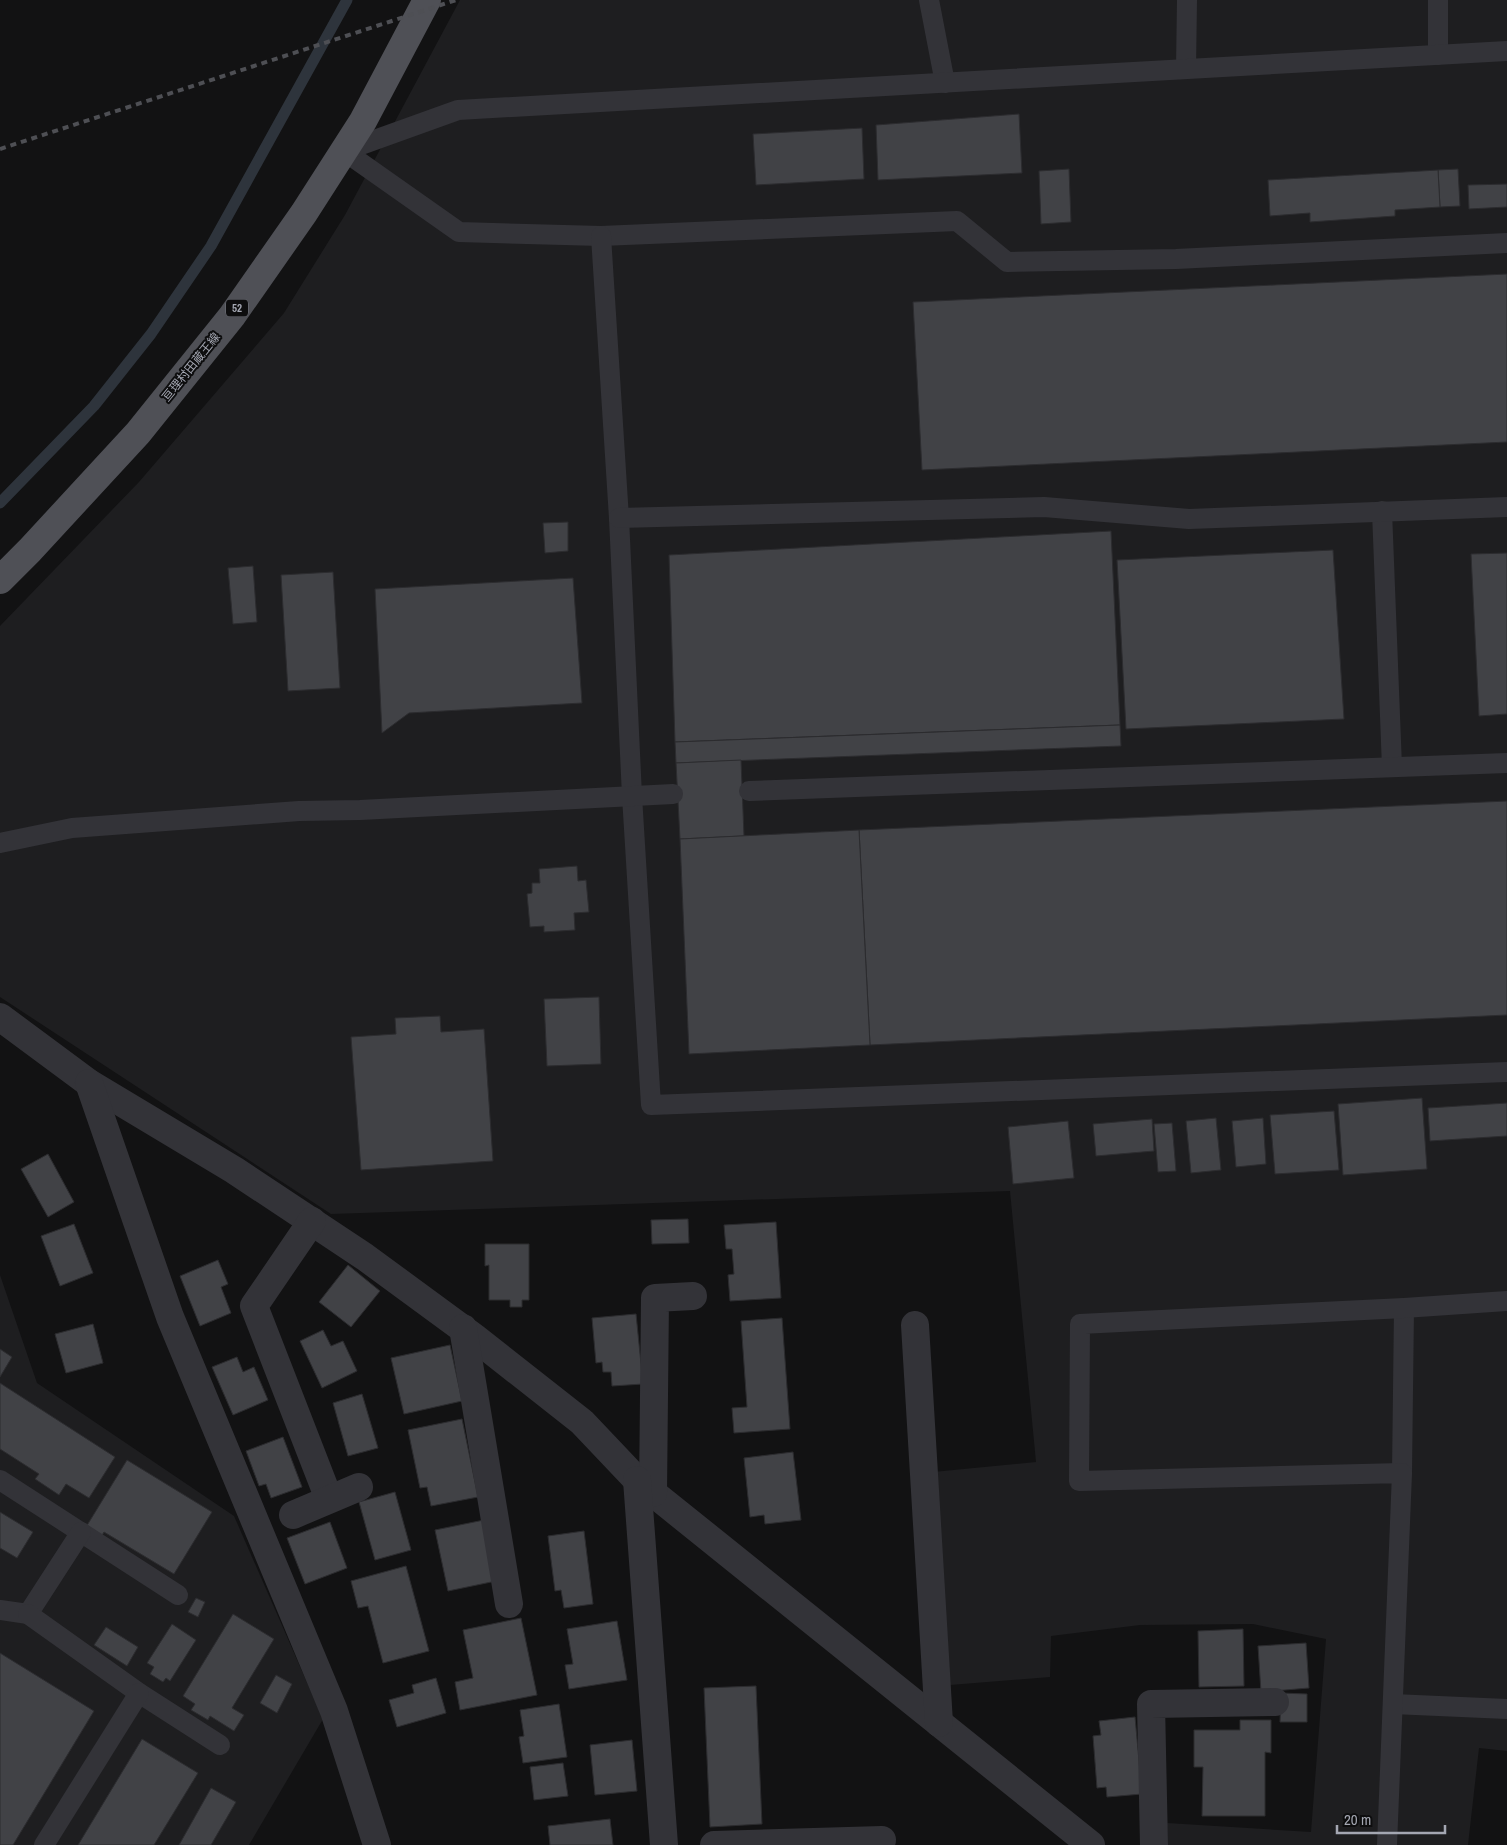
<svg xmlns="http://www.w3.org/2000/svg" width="1507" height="1845" font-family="'Archivo Narrow','Noto Sans JP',sans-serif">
  <rect width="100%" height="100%" fill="#121213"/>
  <g fill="#1e1e20">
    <polygon points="460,0 1507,0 1507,1751 1479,1748 1468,1845 1168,1845 1167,1823 1311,1832 1326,1639 1253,1624 1140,1625 1051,1636 1050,1677 950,1685 933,1472 1036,1462 1010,1191 331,1214 0,997 0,626 139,482 284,313 345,215"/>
    <polygon points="0,1275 37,1383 234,1516 323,1719 249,1845 0,1845"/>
  </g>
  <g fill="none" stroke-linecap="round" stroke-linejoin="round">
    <polyline stroke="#2e343c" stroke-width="11" points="0,503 94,406 151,334 211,246 347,0"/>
  </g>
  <g fill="#414246" stroke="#2c2c2f">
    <polygon points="1019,114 1022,173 878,180 876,125"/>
    <polygon points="862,128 864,179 756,185 753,134"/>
    <polygon points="1069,169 1071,222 1041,224 1039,171"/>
    <polygon points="1458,169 1460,206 1440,207 1438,170"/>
    <polygon points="1438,170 1440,207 1395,210 1395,216 1310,222 1310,213 1270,216 1268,180"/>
    <polygon points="1507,184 1507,207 1469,209 1468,185"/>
    <polygon points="1507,274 1507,442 922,470 913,302"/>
    <polygon points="568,522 568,551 545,553 543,523"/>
    <polygon points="1111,531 1120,725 675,742 669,555"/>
    <polygon points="1333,550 1344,719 1126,729 1117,560"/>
    <polygon points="1507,553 1507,714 1479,716 1471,554"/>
    <polygon points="253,566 257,622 233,624 228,568"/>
    <polygon points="333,572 340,688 288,691 281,575"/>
    <polygon points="573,578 582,703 409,713 382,733 375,589"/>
    <polygon points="1120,725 1121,746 676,763 675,742"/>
    <polygon points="741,760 744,836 680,839 676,763"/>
    <polygon points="1507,801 1507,1015 870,1045 859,830"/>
    <polygon points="859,830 870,1045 689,1054 680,839"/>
    <polygon points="577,866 578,881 586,880 589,912 574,913 575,930 544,932 544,926 530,927 527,894 532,893 532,883 540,883 539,869"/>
    <polygon points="599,997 601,1064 547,1066 544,999"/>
    <polygon points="440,1016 441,1032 484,1029 493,1161 361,1170 351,1037 396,1034 395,1018"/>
    <polygon points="1422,1098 1427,1169 1343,1175 1338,1104"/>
    <polygon points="1507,1103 1507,1136 1430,1141 1428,1108"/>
    <polygon points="1334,1111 1339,1170 1275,1174 1270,1115"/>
    <polygon points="1216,1118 1221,1170 1191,1173 1186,1121"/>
    <polygon points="1263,1118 1266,1164 1236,1167 1232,1121"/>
    <polygon points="1152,1119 1154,1151 1096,1156 1093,1124"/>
    <polygon points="1068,1121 1074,1178 1013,1184 1008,1127"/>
    <polygon points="1172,1123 1176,1171 1158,1172 1154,1124"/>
    <polygon points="48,1154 74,1202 48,1217 21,1169"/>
    <polygon points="688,1219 689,1243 652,1244 651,1220"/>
    <polygon points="776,1222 781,1298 730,1301 728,1275 734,1274 732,1249 726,1249 724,1225"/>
    <polygon points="74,1224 93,1273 60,1286 41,1236"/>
    <polygon points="485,1244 529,1244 529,1300 522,1300 522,1307 510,1307 510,1300 489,1300 489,1265 485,1266"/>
    <polygon points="218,1260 228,1284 221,1287 231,1313 200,1326 180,1276"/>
    <polygon points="348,1265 380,1291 351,1327 319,1302"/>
    <polygon points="636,1314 643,1384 612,1386 611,1372 603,1372 602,1362 596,1363 592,1318"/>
    <polygon points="782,1318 790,1429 734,1433 732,1408 747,1407 741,1321"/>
    <polygon points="93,1324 103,1363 66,1373 55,1334"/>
    <polygon points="323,1330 331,1346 343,1341 357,1371 322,1388 300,1341"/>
    <polygon points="450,1345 462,1401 404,1414 391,1358"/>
    <polygon points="0,1349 12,1357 0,1377"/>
    <polygon points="237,1357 243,1372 254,1367 268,1400 233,1415 212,1367"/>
    <polygon points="0,1383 115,1457 89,1498 66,1484 59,1495 35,1479 39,1474 0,1449"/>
    <polygon points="362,1394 378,1448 348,1456 333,1403"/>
    <polygon points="462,1419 478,1497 431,1506 427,1487 420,1488 408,1430"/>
    <polygon points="283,1437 302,1487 271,1498 266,1484 259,1486 246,1451"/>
    <polygon points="793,1452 801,1520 765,1524 764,1515 750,1517 744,1458"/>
    <polygon points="127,1460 212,1512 174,1574 104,1532 101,1537 86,1527"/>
    <polygon points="395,1492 411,1550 375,1560 359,1502"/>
    <polygon points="0,1512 33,1532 17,1558 0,1548"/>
    <polygon points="484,1520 496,1581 448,1591 435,1530"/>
    <polygon points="330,1522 347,1568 305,1584 287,1538"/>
    <polygon points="584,1531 593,1604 564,1608 561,1590 555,1591 548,1536"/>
    <polygon points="406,1566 429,1651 383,1663 368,1606 358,1608 351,1581"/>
    <polygon points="196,1598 205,1602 198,1617 188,1612"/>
    <polygon points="233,1614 274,1639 232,1708 244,1715 234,1731 210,1716 208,1720 191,1710 195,1704 183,1696"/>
    <polygon points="521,1618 537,1695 460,1710 455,1682 473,1678 463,1630"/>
    <polygon points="617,1621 627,1680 569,1689 565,1665 573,1664 567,1629"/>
    <polygon points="172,1624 196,1640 170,1681 166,1678 163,1682 150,1674 154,1667 147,1663"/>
    <polygon points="106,1627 138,1647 127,1666 94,1645"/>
    <polygon points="1243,1629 1244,1686 1199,1687 1198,1631"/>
    <polygon points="1306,1643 1309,1688 1261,1692 1258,1646"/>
    <polygon points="0,1653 94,1711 13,1845 0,1845"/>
    <polygon points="276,1675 292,1684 277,1713 260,1703"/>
    <polygon points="436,1678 446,1713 397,1727 389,1700 414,1693 412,1685"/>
    <polygon points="756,1686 762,1824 710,1827 704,1688"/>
    <polygon points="1281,1693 1307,1694 1307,1722 1280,1722"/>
    <polygon points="559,1704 567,1757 523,1763 519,1737 524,1736 520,1710"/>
    <polygon points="1135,1717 1142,1794 1107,1797 1106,1787 1097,1788 1093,1736 1101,1735 1099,1721"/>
    <polygon points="1240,1720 1271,1720 1271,1753 1265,1752 1265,1816 1202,1816 1203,1767 1194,1767 1194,1730 1240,1730"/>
    <polygon points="142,1739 198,1773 154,1845 78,1845"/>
    <polygon points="632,1740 637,1791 595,1795 590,1745"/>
    <polygon points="563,1763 568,1796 534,1800 530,1767"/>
    <polygon points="211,1788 236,1802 211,1845 179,1845"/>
    <polygon points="610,1819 613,1845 550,1845 548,1826"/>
  </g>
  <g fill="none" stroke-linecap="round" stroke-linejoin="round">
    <g stroke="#333338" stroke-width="20">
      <polyline points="929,0 945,83"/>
      <polyline points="1438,0 1438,55"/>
      <polyline points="1186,69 1187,0"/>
      <polyline points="344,151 459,232 601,236 957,221 1007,262 1176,259 1507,243"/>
      <polyline points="344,151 458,110 1507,51"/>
      <polyline points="601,236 619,518 632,796 651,1105 1507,1072"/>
      <polyline points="1382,511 1392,767"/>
      <polyline points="619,518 1044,507 1189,519 1507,507"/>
      <polyline points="749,791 1507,763"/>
      <polyline points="0,843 72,828 299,811 360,810 673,794"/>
      <polyline points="1402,1473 1404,1308"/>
      <polyline points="0,1480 178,1595"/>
      <polyline points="0,1610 28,1614 81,1532"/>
      <polyline points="28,1614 139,1693 220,1745"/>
      <polyline points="1393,1704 1507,1709"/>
      <polyline points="44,1845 139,1693"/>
      <polyline points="1387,1845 1402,1473 1079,1481 1080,1324 1404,1308 1507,1301"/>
    </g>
    <g stroke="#333338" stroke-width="28">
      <polyline points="0,1017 89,1083 234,1170 365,1257 474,1337 582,1422 637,1480 653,1493 1091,1845"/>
      <polyline points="89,1083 170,1317 334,1711 377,1845"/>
      <polyline points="312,1221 254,1306 329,1499"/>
      <polyline points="915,1325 939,1723"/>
      <polyline points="463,1328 509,1604"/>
      <polyline points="653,1493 655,1298 693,1296"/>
      <polyline points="293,1515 359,1487"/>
      <polyline points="714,1845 882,1840"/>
      <polyline points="1154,1845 1151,1704 1275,1702"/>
    </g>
    <polyline stroke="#333338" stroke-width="28" points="637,1480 664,1845"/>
    <polyline stroke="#4f5056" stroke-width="28" points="0,580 30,550 138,433 232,316 304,213 363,121 427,0"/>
    <polyline stroke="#4e4f54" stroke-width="4" stroke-dasharray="6 5" stroke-linecap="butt" points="0,149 456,0"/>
  </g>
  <g text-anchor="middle" stroke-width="4" stroke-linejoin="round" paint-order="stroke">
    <rect fill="#0d0d0e" stroke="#777981" stroke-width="1" x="226" y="299.5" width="22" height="17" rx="4"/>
    <g font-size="11" font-weight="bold" fill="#a4a7b2">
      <text x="237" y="312">52</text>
    </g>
    <g font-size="12" fill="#a4a7b2" stroke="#0d0d0e">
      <text transform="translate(191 367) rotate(-51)" y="4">亘理村田蔵王線</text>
    </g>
  </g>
  <path d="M1337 1825v8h108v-8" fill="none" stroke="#a4a7b2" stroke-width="2.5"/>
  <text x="1344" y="1825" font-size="15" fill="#a4a7b2" stroke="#0d0d0e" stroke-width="4" paint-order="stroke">20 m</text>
</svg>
